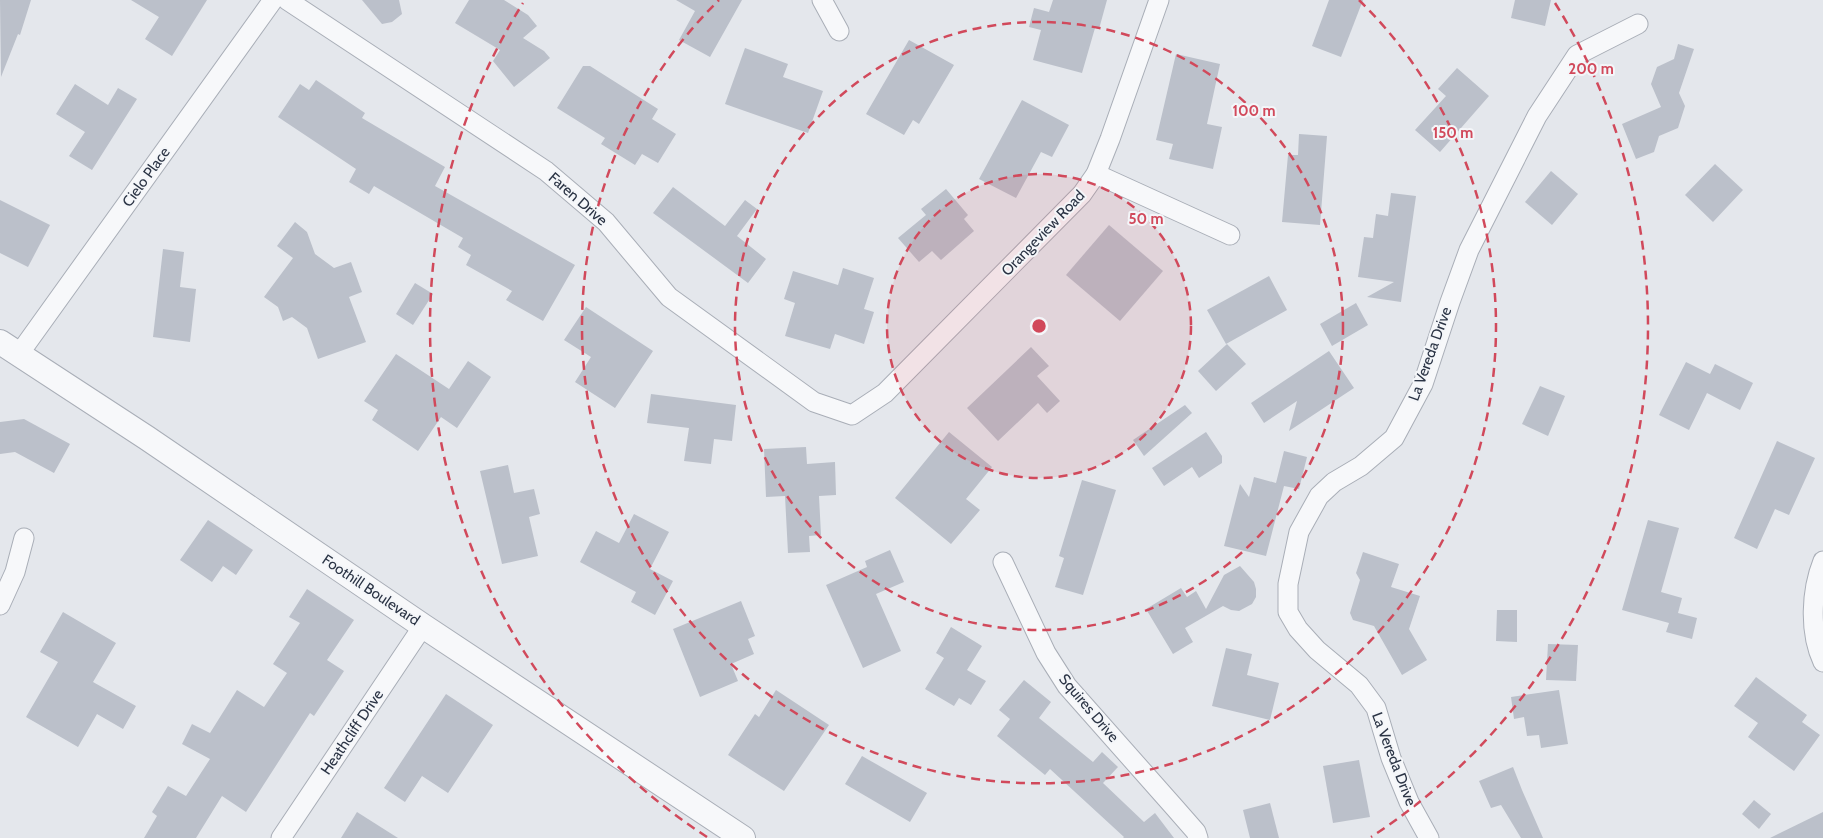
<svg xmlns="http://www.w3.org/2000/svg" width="1823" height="838" font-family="Cabin,sans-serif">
  <rect width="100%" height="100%" fill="#e4e7ec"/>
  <g fill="#bbc0ca">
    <polygon points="0,0 31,0 20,35 18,34 1,77"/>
    <polygon points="131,0 207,0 172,56 145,39 159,17"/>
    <polygon points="362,0 399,0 402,14 392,22 382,24"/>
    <polygon points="469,0 504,0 528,15 537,26 523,38 544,51 550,58 514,87 493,61 500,50 455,23"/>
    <polygon points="676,0 742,0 710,57 679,40 695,11"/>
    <polygon points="1053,0 1107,0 1099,29 1095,28 1082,73 1033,60 1041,30 1029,27 1034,8 1049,12"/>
    <polygon points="1329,0 1363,0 1341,57 1312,46"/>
    <polygon points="1515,0 1551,0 1545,26 1511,18"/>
    <polygon points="909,40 954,65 919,124 913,120 904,135 866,114"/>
    <polygon points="1678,44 1694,49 1679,93 1685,106 1678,128 1659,136 1654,152 1636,159 1622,124 1661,107 1651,84 1657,67 1674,59"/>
    <polygon points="745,48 788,64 783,77 823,91 808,133 725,104"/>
    <polygon points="1176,54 1220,64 1207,124 1222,127 1213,169 1169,159 1173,144 1156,140"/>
    <polygon points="583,66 590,66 658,109 652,119 676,134 658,163 642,154 635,165 601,144 605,138 557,108"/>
    <polygon points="1457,68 1489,96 1440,152 1415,130 1446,96 1438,89"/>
    <polygon points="316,80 365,113 362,118 445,167 435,186 575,265 543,321 506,300 512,291 466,265 471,255 458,247 463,238 374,186 369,194 349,182 356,169 278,117 300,84 309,90"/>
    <polygon points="75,84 108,105 118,88 137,99 92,170 69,156 85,132 56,114"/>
    <polygon points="1022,100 1069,125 1052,157 1041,152 1016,198 979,179"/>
    <polygon points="1299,134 1327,136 1320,225 1282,222 1288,155 1298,155"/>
    <polygon points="1715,164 1743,190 1713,222 1685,195"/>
    <polygon points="1551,171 1578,194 1552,225 1525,202"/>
    <polygon points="673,187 725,226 745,200 757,209 737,236 766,259 748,283 653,213"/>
    <polygon points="946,189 968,215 964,219 974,231 941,260 932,251 919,262 898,238 926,215 921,209"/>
    <polygon points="1391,193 1416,196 1401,302 1367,297 1394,282 1358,277 1364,237 1373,238 1376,214 1388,216"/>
    <polygon points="0,200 50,225 28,267 0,253"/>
    <polygon points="295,222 307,232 315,254 334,268 351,262 362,292 349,297 366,342 318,359 307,328 292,317 283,321 278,307 264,297 293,258 277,246"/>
    <polygon points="1109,225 1163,271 1120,321 1066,275"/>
    <polygon points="163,249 184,252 180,287 196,289 190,342 153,337"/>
    <polygon points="843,268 874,278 864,309 874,312 864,344 835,334 830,349 785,336 795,303 784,299 793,271 838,285"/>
    <polygon points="1269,276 1287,310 1226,344 1207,310"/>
    <polygon points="415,283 433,294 413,325 396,314"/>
    <polygon points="1356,303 1368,325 1332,346 1320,324"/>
    <polygon points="586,307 653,351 615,408 575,382 591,357 564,340"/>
    <polygon points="1227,344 1246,364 1216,391 1198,371"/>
    <polygon points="1031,347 1049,366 1037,376 1060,401 1047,413 1038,403 998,441 967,408"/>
    <polygon points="1329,351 1354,388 1289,431 1297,401 1264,423 1251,403"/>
    <polygon points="396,354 449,389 468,361 491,377 457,428 441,417 418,451 372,420 378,410 364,401"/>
    <polygon points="1686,362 1710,374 1715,364 1753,383 1740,410 1707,393 1689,430 1659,415"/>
    <polygon points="1540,386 1565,396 1548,436 1522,424"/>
    <polygon points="651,394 736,405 732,441 714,439 711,464 684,461 689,428 647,423"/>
    <polygon points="1185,405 1192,413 1144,456 1133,440"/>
    <polygon points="24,419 70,444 54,473 15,452 0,454 0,422"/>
    <polygon points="949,432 992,467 966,499 980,510 951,544 895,498"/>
    <polygon points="1206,432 1222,456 1222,463 1199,478 1192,467 1164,486 1152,468"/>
    <polygon points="1777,441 1815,458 1789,515 1775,509 1757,549 1734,538"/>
    <polygon points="806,447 807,464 835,462 836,495 819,496 821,535 809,536 810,552 788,553 785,496 766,497 764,449"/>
    <polygon points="1284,451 1307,457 1299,489 1284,486 1266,556 1224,546 1240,484 1249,497 1254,477 1276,483"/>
    <polygon points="508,465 514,493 534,489 540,514 529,517 538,556 502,564 480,471"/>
    <polygon points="1082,480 1116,490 1083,595 1055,587 1064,558 1059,556"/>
    <polygon points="634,514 669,532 650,569 673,581 655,615 631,602 636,592 580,562 596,531 619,543"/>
    <polygon points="208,520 253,550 236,575 223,566 212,582 180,560"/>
    <polygon points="1648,520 1679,528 1661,592 1682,598 1678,613 1697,618 1692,639 1666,632 1669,623 1622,610"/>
    <polygon points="890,550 904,582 876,594 901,651 863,668 826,585 867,567 865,561"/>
    <polygon points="1363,552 1399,564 1391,587 1420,596 1409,629 1427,660 1402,675 1374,626 1353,620 1350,613 1360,580 1356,573"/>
    <polygon points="1240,566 1254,582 1256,589 1256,597 1252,604 1239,611 1231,610 1223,606 1185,628 1193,642 1173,654 1146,609 1181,588 1187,597 1196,591 1206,609 1224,575"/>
    <polygon points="307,589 354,620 327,660 344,671 314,716 310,713 246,812 222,796 196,838 144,838 157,816 152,812 168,786 186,796 210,759 182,744 192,724 210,733 237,690 264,707 287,673 273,664 300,623 289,617"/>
    <polygon points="741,601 755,636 748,639 754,654 731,664 738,681 700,697 673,629"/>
    <polygon points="1497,610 1517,610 1517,642 1496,641"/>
    <polygon points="63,612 116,643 93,682 136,706 123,729 97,714 78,747 26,717 58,662 40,652"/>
    <polygon points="951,627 982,646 967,670 986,681 971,705 959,698 954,706 925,689 944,658 936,653"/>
    <polygon points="1548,644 1578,645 1576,681 1546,680"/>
    <polygon points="1226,648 1252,654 1247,675 1279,683 1270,720 1212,706"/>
    <polygon points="1756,677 1807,715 1802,722 1820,735 1794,771 1748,737 1758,723 1734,706"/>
    <polygon points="1024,680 1051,702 1039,718 1093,762 1102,752 1118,767 1103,783 1144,822 1155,813 1174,838 1123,838 1124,837 1050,769 1045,775 997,736 1010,719 999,710"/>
    <polygon points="776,690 829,725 784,791 728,755 755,714 759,717"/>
    <polygon points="1559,690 1568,744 1541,748 1539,735 1527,736 1524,717 1514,719 1511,697"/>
    <polygon points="446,694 493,725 448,793 422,776 405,802 384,788"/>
    <polygon points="862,756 927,793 910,822 845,784"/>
    <polygon points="1359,760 1370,817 1333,823 1323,766"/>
    <polygon points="1513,767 1522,790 1543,838 1521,838 1501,805 1491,808 1479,781"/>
    <polygon points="1754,800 1771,814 1759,829 1742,814"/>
    <polygon points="1270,803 1279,838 1250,838 1243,810"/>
    <polygon points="357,812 398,838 341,838"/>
    <polygon points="1823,812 1823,838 1770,838"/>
  </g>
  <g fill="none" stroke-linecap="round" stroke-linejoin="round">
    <defs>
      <g id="minor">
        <polyline points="287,0 546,171 606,222 669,297 814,402 852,415 885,393 1082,194 1096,174 1110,139 1159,0"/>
        <polyline points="822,0 839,31"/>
        <polyline points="1096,174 1230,235"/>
        <polyline points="19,354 273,0"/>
        <path d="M1823,561c-12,30 -14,71 0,101"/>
        <polyline points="1003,562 1046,653 1067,686 1175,808 1196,832 1198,838"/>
        <polyline points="0,605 15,572 24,538"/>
        <polyline points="281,838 423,626"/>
        <polyline points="1429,838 1409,802 1391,758 1376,708 1359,685 1317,650 1298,629 1288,612 1288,584 1299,532 1319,496 1334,482 1361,466 1394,438 1423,384 1450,302 1469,250 1537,116 1577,55 1638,24"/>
      </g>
      <polyline id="tertiary" points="0,342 147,438 423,626 743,838"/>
    </defs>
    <use href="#minor" stroke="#a9aeb7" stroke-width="21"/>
    <use href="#tertiary" stroke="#a9aeb7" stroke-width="26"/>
    <use href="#minor" stroke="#f7f8fa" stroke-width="19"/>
    <use href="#tertiary" stroke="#f7f8fa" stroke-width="24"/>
  </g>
  <circle cx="1039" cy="326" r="152" fill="#d1495b" fill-opacity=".12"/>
  <g fill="none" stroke="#d1495b" stroke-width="2.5" stroke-dasharray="9 6">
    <circle cx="1039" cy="326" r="152"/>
    <circle cx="1039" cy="326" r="304"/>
    <path d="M1359 0A457 457 0 1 1 719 0"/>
    <path d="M707 837A609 609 0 0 1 523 3M1555 3A609 609 0 0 1 1371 837"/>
  </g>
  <g text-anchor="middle" stroke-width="4" stroke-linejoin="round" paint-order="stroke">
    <g font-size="15" fill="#2b3445" stroke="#f4f6f9">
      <text transform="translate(146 177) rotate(-54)" y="5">Cielo Place</text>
      <text transform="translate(578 199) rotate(41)" y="5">Faren Drive</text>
      <text transform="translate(1043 233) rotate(-46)" y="5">Orangeview Road</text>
      <text transform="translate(1430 354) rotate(-70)" y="5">La Vereda Drive</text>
      <text transform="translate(371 590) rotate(34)" y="5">Foothill Boulevard</text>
      <text transform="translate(1089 708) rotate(50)" y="5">Squires Drive</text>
      <text transform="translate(352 732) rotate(-56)" y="5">Heathcliff Drive</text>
      <text transform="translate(1394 759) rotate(69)" y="5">La Vereda Drive</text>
    </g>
  </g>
  <circle cx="1039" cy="326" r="8" fill="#d1495b" stroke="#f4f6f9" stroke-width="2.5"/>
  <g font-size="15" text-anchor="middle" font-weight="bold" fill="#d1495b" stroke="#f4f6f9" stroke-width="4" stroke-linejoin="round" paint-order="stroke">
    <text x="1591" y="74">200 m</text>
    <text x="1254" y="116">100 m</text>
    <text x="1453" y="138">150 m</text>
    <text x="1146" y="224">50 m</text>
  </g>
</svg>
